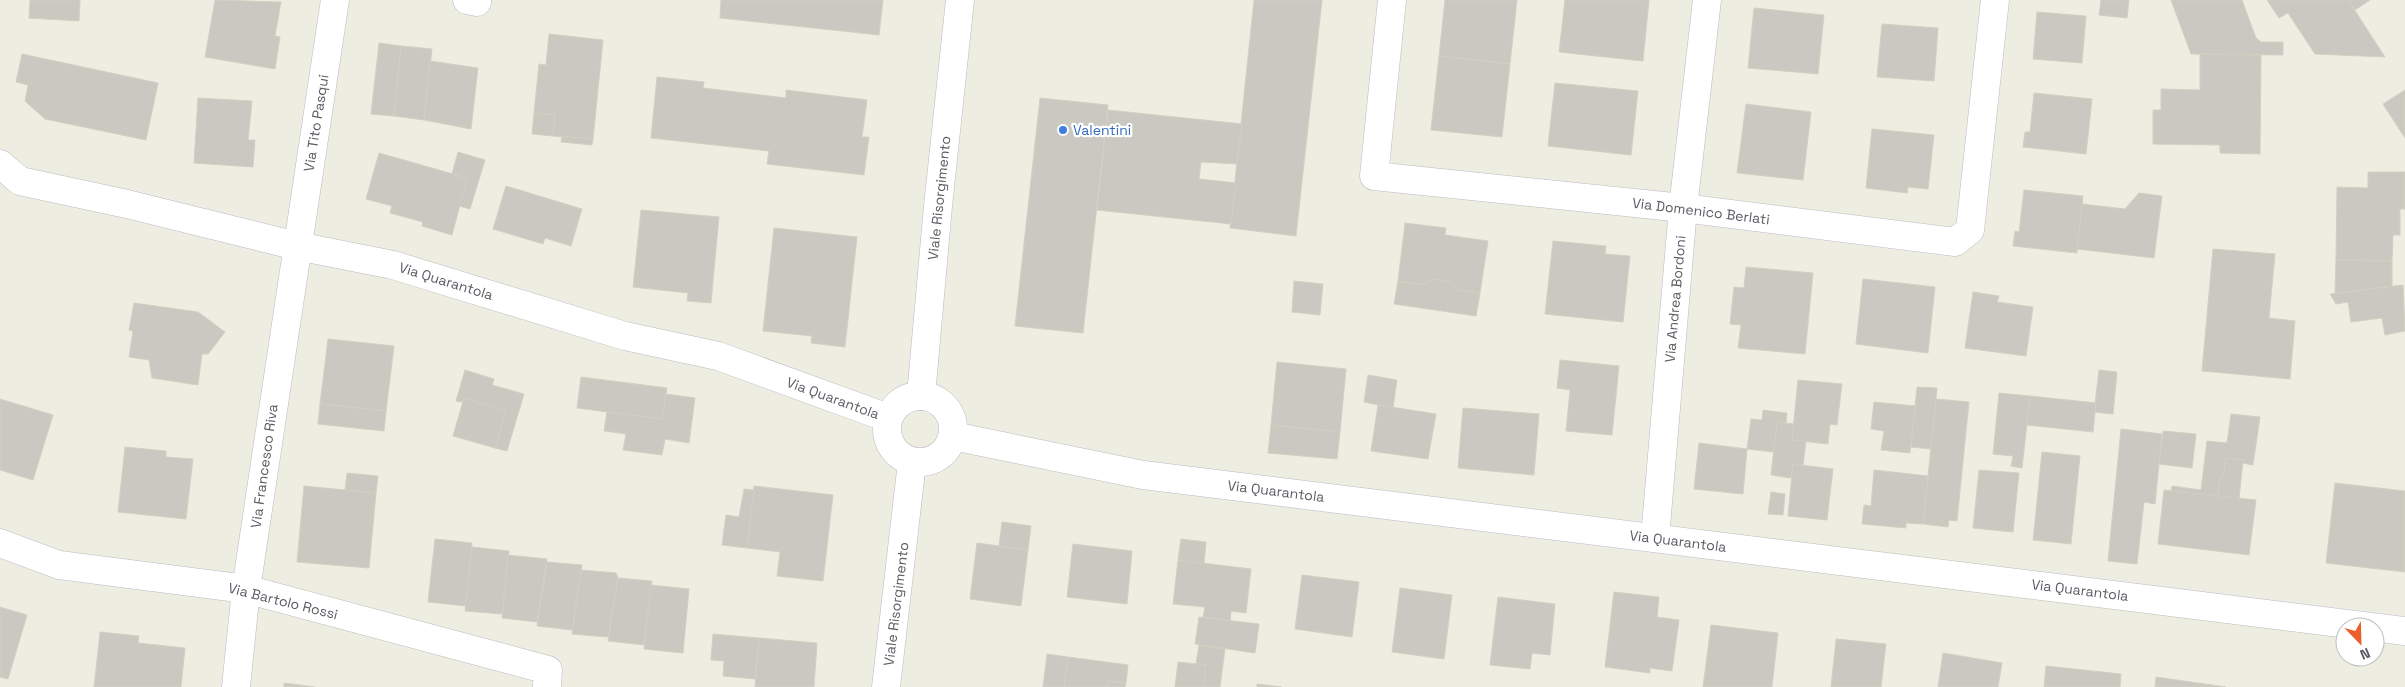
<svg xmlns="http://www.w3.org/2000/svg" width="2405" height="687" font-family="'Space Grotesk',sans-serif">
  <rect width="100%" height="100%" fill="#edede2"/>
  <g fill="#cac9c1" stroke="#d2d0c0">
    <polygon points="30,0 80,0 79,21 29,18"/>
    <polygon points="215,0 281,2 275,36 280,37 275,69 205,57"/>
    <polygon points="721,0 883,0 879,35 720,18"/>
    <polygon points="1254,0 1322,0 1296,236 1230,228"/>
    <polygon points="1445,0 1517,0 1510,64 1439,56"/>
    <polygon points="1565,0 1649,0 1643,61 1559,52"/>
    <polygon points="2101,0 2129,0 2127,18 2099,15"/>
    <polygon points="2171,0 2242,0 2256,38 2261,42 2283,42 2283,55 2191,54"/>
    <polygon points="2267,0 2348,0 2385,57 2315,54 2288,13 2279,18"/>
    <polygon points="2348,0 2370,0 2355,10"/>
    <polygon points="1754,8 1824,15 1818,74 1748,68"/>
    <polygon points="2037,12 2086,16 2082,63 2033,59"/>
    <polygon points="1882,24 1938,28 1934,81 1877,77"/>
    <polygon points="549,34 603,40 593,139 553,136 555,115 534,113 539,64 546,65"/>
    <polygon points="379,43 401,46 394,116 371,114"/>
    <polygon points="401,46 432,49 424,120 394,116"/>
    <polygon points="22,54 158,83 146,140 45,119 25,101 28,85 16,82"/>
    <polygon points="2200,54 2261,55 2260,154 2220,153 2220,145 2153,144 2153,110 2161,110 2161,89 2200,90"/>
    <polygon points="1439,56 1510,64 1502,137 1431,130"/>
    <polygon points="430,61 478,68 471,129 424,120"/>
    <polygon points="657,77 704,82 703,88 786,98 786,90 867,100 862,137 869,137 864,175 767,164 769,151 651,138"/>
    <polygon points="1555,83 1638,91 1631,155 1548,146"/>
    <polygon points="2405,90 2405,138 2383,104"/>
    <polygon points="2034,93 2092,99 2086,154 2023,147 2025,132 2030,132"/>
    <polygon points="198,98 252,101 248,140 255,140 253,167 194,163"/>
    <polygon points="1040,98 1108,105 1083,333 1015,326"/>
    <polygon points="1746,104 1811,112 1803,180 1737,173"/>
    <polygon points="1108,110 1242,124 1237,164 1201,162 1199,179 1236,183 1231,224 1097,210"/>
    <polygon points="534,113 555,115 553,136 532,134"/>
    <polygon points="1872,129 1934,135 1928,189 1908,187 1907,193 1866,188"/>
    <polygon points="562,136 593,139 592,145 561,142"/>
    <polygon points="458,152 485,160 470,209 459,206 467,178 452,174"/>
    <polygon points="379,153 467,178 452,235 422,226 423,222 390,213 392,206 366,199"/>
    <polygon points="2368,172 2405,172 2405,209 2400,209 2400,235 2393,235 2392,261 2336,260 2337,187 2368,188"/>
    <polygon points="506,186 582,209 571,246 545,238 543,244 493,229"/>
    <polygon points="2024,190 2083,196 2077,253 2013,246 2015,231 2019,232"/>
    <polygon points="2139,193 2162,196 2154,258 2077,249 2082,204 2125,209"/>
    <polygon points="641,210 719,217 711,303 687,301 688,293 633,287"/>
    <polygon points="1405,223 1446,228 1445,235 1488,241 1480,293 1456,290 1451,282 1432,279 1424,285 1398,281"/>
    <polygon points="774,228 857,237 845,347 811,343 812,336 763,331"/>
    <polygon points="1553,241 1606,246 1605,254 1630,256 1623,322 1545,314"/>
    <polygon points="2213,249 2275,254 2269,318 2295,321 2290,379 2202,371"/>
    <polygon points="2336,260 2392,261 2392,286 2335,293"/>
    <polygon points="1746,267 1813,273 1805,354 1738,348 1741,325 1730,324 1734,287 1744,288"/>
    <polygon points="1432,279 1451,282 1456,290 1480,293 1476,316 1394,304 1398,281 1424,285"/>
    <polygon points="1863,279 1935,287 1928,353 1856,344"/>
    <polygon points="1294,281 1323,284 1320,315 1292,312"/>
    <polygon points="2403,285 2405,331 2385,335 2382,318 2351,322 2348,302 2336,304 2330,294"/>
    <polygon points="1973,292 1999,296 1997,302 2033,307 2026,356 1965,348"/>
    <polygon points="134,303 198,312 225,332 208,354 202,354 198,385 152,378 149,360 129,357 133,331 129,330"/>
    <polygon points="328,339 394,346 386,411 320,404"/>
    <polygon points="1560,360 1619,366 1612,435 1566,431 1570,390 1557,388"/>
    <polygon points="1277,362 1346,369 1340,432 1271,425"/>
    <polygon points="465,370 494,379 492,385 524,394 507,451 495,448 506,411 464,398 462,402 456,401"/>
    <polygon points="2099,370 2117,372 2113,414 2094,412"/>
    <polygon points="1368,375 1397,380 1393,408 1364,402"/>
    <polygon points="581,377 667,388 662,419 577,408"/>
    <polygon points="1798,380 1842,384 1837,425 1830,424 1828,444 1792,440"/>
    <polygon points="1917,387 1937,388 1931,449 1911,447"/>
    <polygon points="1999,393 2030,396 2022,468 2011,466 2013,456 1993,454"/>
    <polygon points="666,394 695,398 689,443 665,439 662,455 623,450 626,434 604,431 607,412 662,419"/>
    <polygon points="2030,396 2096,403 2093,432 2027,425"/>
    <polygon points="464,398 506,411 495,448 453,436"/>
    <polygon points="0,399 53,415 33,480 0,470"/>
    <polygon points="1936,399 1969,402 1957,521 1949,520 1948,527 1923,524"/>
    <polygon points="1874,402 1915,406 1910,453 1881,450 1884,431 1871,429"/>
    <polygon points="320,404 386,411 384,431 318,424"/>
    <polygon points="1378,405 1436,414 1428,459 1371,451"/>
    <polygon points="1463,408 1539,414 1534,475 1458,468"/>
    <polygon points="1763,410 1787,413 1786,423 1777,422 1774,452 1747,449 1751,419 1762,420"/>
    <polygon points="2231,414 2260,417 2253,465 2242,463 2243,460 2226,458 2223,478 2220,478 2218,497 2171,491 2172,486 2201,490 2207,441 2227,443"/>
    <polygon points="1777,422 1794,424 1792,440 1806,441 1803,466 1793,464 1791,478 1771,475"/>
    <polygon points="1271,425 1340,432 1337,459 1268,453"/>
    <polygon points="2121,429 2162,434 2155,504 2144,502 2137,564 2108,561"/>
    <polygon points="2163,431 2196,434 2192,468 2159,464"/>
    <polygon points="1699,443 1747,449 1743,494 1694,489"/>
    <polygon points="125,447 166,451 166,457 193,459 186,519 118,512"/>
    <polygon points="2042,452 2080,456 2071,544 2033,540"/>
    <polygon points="2226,458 2243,460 2239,499 2218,497 2220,478 2223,478"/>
    <polygon points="1793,464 1833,469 1827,520 1788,516"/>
    <polygon points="1874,470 1928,476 1923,524 1906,523 1906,528 1862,524 1864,505 1871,506"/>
    <polygon points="1979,470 2019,473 2013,532 1973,528"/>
    <polygon points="347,473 378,476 376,493 345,490"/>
    <polygon points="2335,483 2405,491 2405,572 2326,563"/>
    <polygon points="304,486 376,493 369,568 297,562"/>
    <polygon points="754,486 833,495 823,581 777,576 780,552 747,548"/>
    <polygon points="744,489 754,490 747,548 722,545 726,515 739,517"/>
    <polygon points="2164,490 2256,500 2249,555 2158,544"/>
    <polygon points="1771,492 1785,494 1783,515 1768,514"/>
    <polygon points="1002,522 1031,526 1028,550 999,546"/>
    <polygon points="435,539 472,543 466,606 428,602"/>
    <polygon points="1181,539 1206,542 1204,564 1178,560"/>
    <polygon points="977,543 1028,550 1021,606 970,599"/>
    <polygon points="1073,544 1132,551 1127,604 1067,597"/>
    <polygon points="472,547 509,551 502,614 465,611"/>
    <polygon points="508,555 547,559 537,622 502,618"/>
    <polygon points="1178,560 1251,569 1246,613 1231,611 1230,621 1203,617 1205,607 1173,604"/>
    <polygon points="547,562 582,565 572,630 537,626"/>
    <polygon points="581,570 616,573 618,578 608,637 572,634"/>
    <polygon points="1302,575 1359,582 1352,637 1295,629"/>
    <polygon points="618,578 652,581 644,645 608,641"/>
    <polygon points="651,585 689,589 683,653 644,649"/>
    <polygon points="1400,588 1452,595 1444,659 1392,652"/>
    <polygon points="1614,592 1659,597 1657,617 1679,620 1672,671 1650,668 1650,673 1605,667"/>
    <polygon points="1498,597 1555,604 1550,655 1532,653 1530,669 1490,665"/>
    <polygon points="0,607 27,615 8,679 0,677"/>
    <polygon points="1199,617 1259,624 1255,653 1195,644"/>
    <polygon points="1711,625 1778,633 1772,687 1703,687"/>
    <polygon points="100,632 139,636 138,643 185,648 181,687 94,687"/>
    <polygon points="713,634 759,638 755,679 723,676 724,661 711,660"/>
    <polygon points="759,638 817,643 814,687 755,687"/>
    <polygon points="1836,639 1886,644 1881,687 1831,687"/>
    <polygon points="1199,645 1225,649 1220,687 1203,687 1206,665 1196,664"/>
    <polygon points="1943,653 2002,663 1998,687 1938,687"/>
    <polygon points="1047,654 1068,657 1064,687 1043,687"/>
    <polygon points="1068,657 1128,665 1126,683 1108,681 1107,687 1064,687"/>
    <polygon points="1178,662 1206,665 1203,687 1175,687"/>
    <polygon points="2046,666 2121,674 2120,687 2044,687"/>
    <polygon points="2156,677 2226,687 2155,687"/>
    <polygon points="1108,681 1126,683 1125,687 1107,687"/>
    <polygon points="284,683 315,687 284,687"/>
    <polygon points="1257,684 1282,687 1257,687"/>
  </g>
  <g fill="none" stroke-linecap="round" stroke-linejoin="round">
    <defs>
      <g id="minor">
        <polyline points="467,0 477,2"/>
        <polyline points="1392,0 1374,176 1683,208 1955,242 1970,230 1995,0"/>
        <polyline points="0,164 20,181 127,204 297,246 393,265 625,336 718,356 888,418"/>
        <circle cx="920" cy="429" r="33"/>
        <polyline points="921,396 938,206 960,0"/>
        <polyline points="953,436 1143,475 2405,631"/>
        <polyline points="1655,538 1683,208 1707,0"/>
        <polyline points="0,543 59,565 246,589 548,670 547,687"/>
        <polyline points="236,687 246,589 335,0"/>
        <polyline points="886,687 912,462"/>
      </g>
    </defs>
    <use href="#minor" stroke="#babbc1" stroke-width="29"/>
    <use href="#minor" stroke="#fff" stroke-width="28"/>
  </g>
  <circle fill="#3f7fe0" stroke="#fff" stroke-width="2" cx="1063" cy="130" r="5"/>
  <g text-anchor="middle" stroke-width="4.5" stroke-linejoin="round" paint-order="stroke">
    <g font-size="14" fill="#5a5c63" stroke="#fff">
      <text transform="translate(316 123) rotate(-81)" y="5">Via Tito Pasqui</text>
      <text transform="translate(939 198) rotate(-84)" y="5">Viale Risorgimento</text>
      <text transform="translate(1701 211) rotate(7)" y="5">Via Domenico Berlati</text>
      <text transform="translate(446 281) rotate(17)" y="5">Via Quarantola</text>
      <text transform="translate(1675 299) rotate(-85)" y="5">Via Andrea Bordoni</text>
      <text transform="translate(833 398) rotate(20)" y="5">Via Quarantola</text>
      <text transform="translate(264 466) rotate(-82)" y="5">Via Francesco Riva</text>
      <text transform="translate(1276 491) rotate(7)" y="5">Via Quarantola</text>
      <text transform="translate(1678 541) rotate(7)" y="5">Via Quarantola</text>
      <text transform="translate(2080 590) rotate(7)" y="5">Via Quarantola</text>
      <text transform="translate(283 601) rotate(14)" y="5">Via Bartolo Rossi</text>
      <text transform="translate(896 604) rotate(-83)" y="5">Viale Risorgimento</text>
    </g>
    <g font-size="14" fill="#366cbe" stroke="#fff" text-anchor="start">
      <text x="1073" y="135">Valentini</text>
    </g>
  </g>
  <g transform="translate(2360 642) rotate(157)"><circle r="24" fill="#ffffff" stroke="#bdbec1"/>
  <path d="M0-4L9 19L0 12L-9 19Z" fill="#ea5f2b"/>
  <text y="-8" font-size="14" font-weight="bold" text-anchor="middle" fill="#5a5c63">N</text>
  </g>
</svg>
